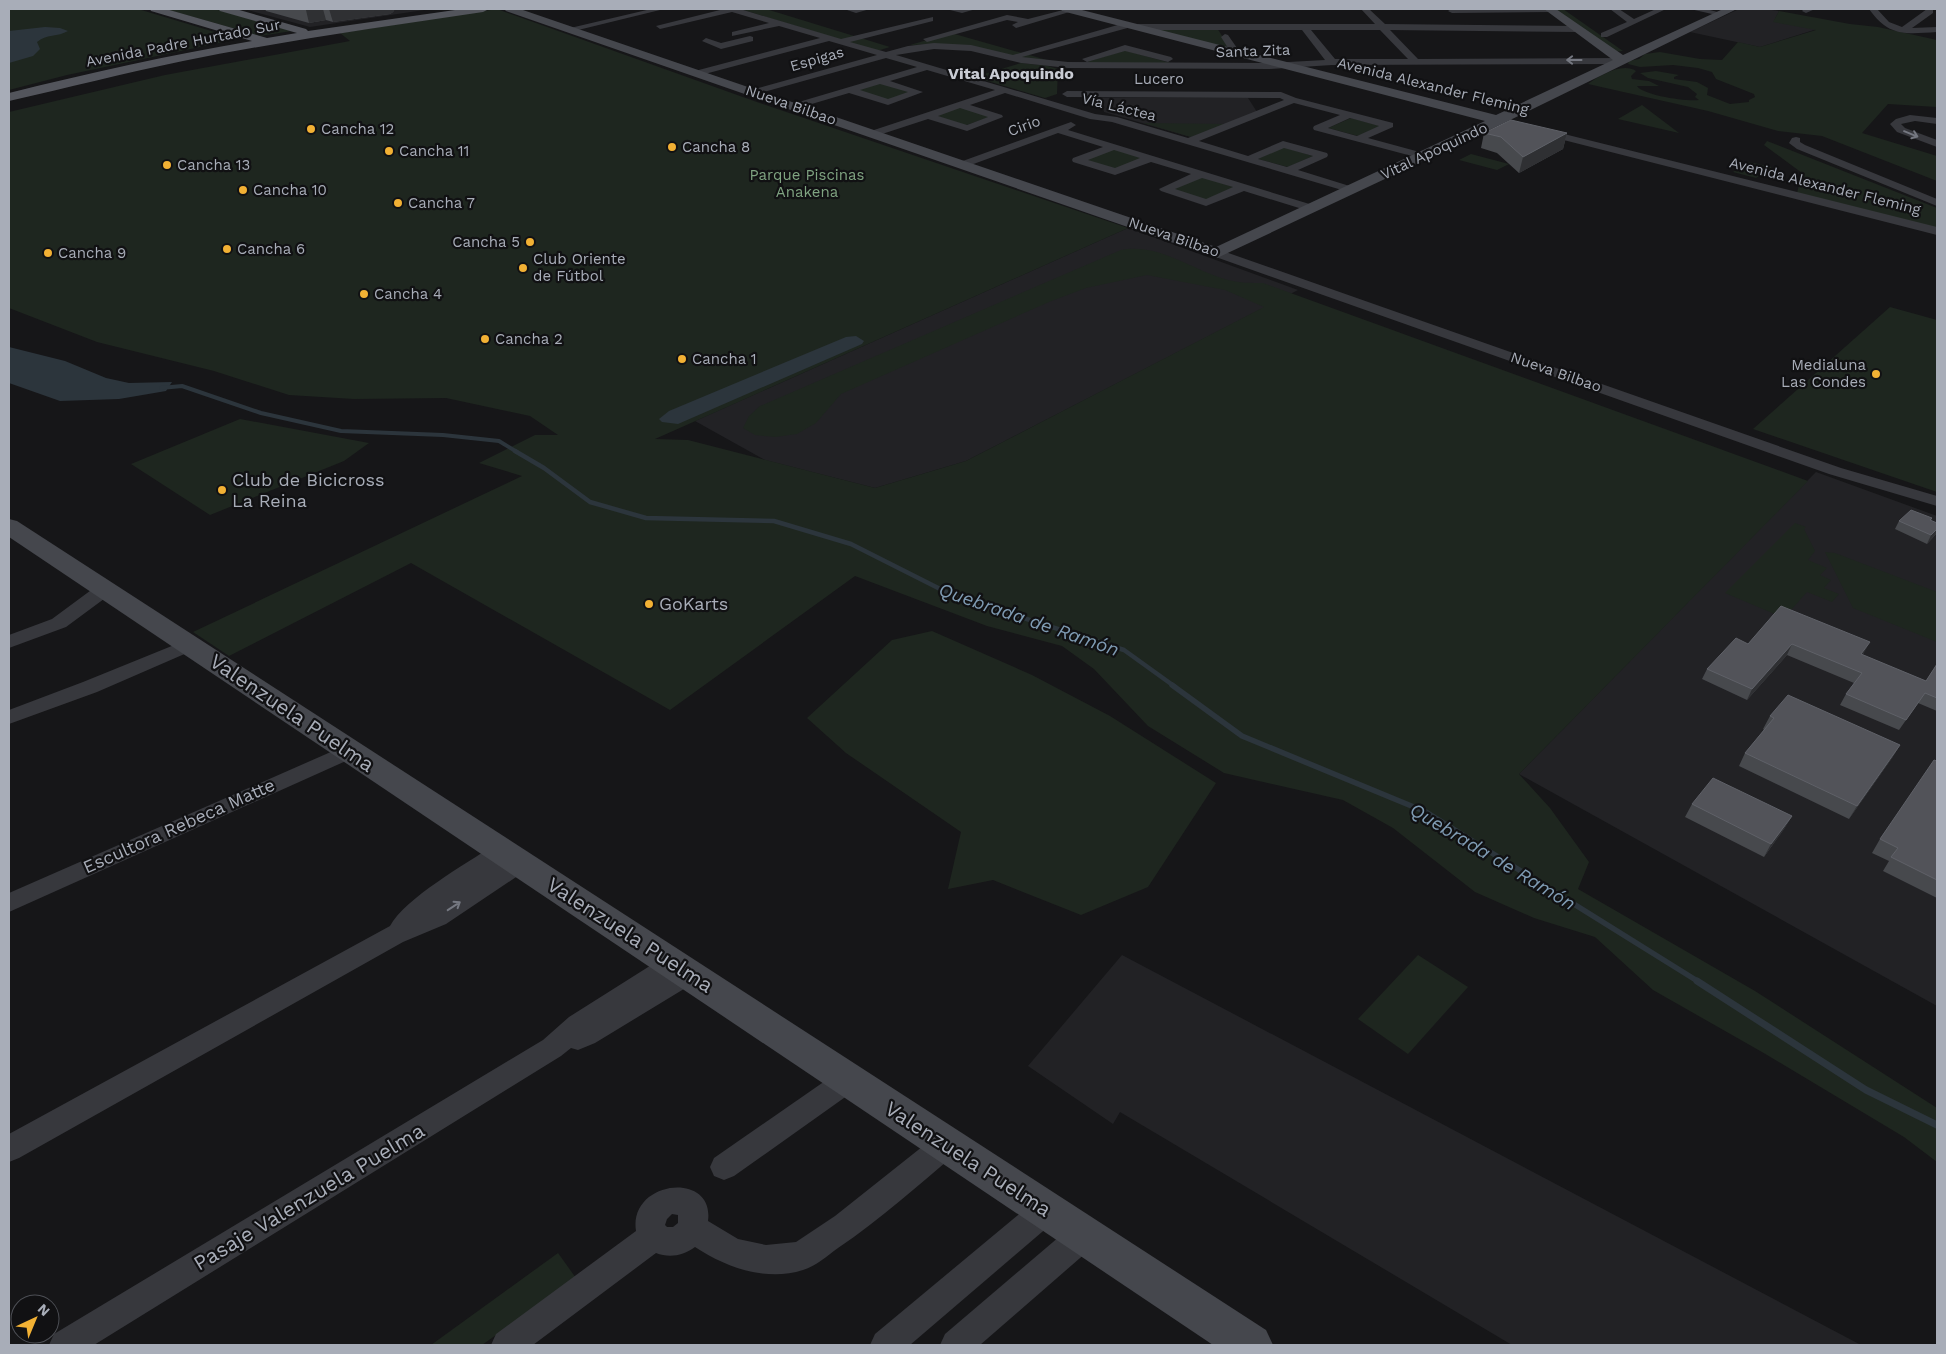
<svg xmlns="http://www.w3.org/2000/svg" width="1946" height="1354" font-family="'Work Sans',sans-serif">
  <rect width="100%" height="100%" fill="#161618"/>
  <g fill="#222225">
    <polygon points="244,9 431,9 310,27"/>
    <polygon points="1739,9 1765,9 1779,11 1774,21 1817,29 1760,47 1690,32"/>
    <polygon points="1101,98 1248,98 1257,112 1191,137 1104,112"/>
    <polygon points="1128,228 1298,290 966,461 875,488 765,460 695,421"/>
    <polygon points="1816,472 1937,516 1937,1006 1519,774"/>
    <polygon points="1122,955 1861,1345 1512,1345 1120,1112 1113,1124 1028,1066"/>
  </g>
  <g fill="#1e261f">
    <polygon points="9,9 138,9 238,39 67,75 9,90"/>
    <polygon points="165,9 215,9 292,31 260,36"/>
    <path d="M497,9l257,92 374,127 -473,211 33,1 187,48 91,-27 298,-154 -39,-17 -78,-15 -61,13 -37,14 -208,92 -25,29 -19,11 -22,3 -20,-2 -12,-7 6,-12 11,-10 361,-156c39,-7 70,20 107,30 12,3 23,3 35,3l545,198 -289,293 31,34 39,54 -11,27 177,102 182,117v54l-33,-25 -142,-85 -109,-62 -58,-53 -61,-19 -59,-26 -82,-64 -50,-28 -119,-27 -76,-47 -54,-57 -32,-23 -75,-20 -132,-50 -185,134 -259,-147 -182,93 -36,-24 329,-156 -43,-13 56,-28h23l-28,-19 -84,-18 -92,1 -65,-4 -75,-24 -117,-29 -88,-34v-196l156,-37 185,-34 -10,-8z"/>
    <polygon points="740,9 766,9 890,47 877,51"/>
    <polygon points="1553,9 1563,9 1623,51 1611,52"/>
    <path d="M1779,11l71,13 28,3 59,13v67l-49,-3 -26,29 75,23v25l-115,-45 -44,-5 -70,-20 -120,-27c11,-8 34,-22 48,-13l-5,5 1,3 17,2 10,5h-22c5,9 50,16 62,14l-4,-3 2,-3 -9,-7 -40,-9 -8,-5 16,-2 23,4 -5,2v2l23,3 11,6 -1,7 23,9 19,-2v-2l6,-3 -1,-3 -38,-15 -4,-7 -14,-4 -25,-3 -33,2 -12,-3 1,-3 10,-2 6,-5 15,-2 40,7 22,1 16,-18 22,5 56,-17 -43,-8z"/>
    <polygon points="1146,28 1217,28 1231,50"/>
    <polygon points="951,33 1061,64 945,44 910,45"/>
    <polygon points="1123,51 1127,51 1178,65 1080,64"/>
    <polygon points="1021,63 1048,66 1058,69 1057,94 1045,98 974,77"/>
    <polygon points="881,83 912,92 887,100 856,90"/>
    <polygon points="1642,105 1679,133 1618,119"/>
    <polygon points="960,106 992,116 964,126 932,115"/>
    <polygon points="1351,118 1380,126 1358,136 1328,128"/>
    <polygon points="1143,123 1225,124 1191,137"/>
    <polygon points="1767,141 1937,208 1937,228 1797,193 1802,173 1764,145"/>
    <polygon points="1283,147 1313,156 1288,167 1258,159"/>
    <polygon points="1114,149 1144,158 1114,170 1085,160"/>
    <polygon points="1471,154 1509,164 1497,170 1459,160"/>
    <polygon points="1749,162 1772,167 1756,178 1733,172"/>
    <polygon points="1202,177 1234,187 1203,201 1171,190"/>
    <polygon points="1890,307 1937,320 1937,492 1753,429"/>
    <polygon points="240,419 369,443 344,461 210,515 131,464"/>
    <polygon points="1795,523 1806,527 1804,529 1815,551 1808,560 1827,568 1820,575 1831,580 1824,588 1839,594 1832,602 1807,592 1784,618 1725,593"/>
    <polygon points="1825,552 1835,553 1937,592 1937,642 1853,608"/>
    <polygon points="932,631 1032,675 1110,716 1216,783 1148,887 1081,915 993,880 948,889 961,832 846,753 807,718 892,640"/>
    <polygon points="1418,955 1468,987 1408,1054 1358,1019"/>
    <polygon points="558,1253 576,1278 482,1345 431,1345"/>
  </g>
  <g fill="#2c353c">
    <path d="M45,27l15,1 8,3c-10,6 -22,3 -31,11l3,7 -7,7 -24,7v-32z"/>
    <polygon points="856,336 864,341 862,344 678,424 662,422 659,419 669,411 846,337"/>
    <polygon points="9,347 65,361 106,378 129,383 172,382 166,391 119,399 60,401 9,383"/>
  </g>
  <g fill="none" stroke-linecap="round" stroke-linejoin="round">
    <polyline stroke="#2c353c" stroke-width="4" points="161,388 182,386 261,413 341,431 443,435 499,441 517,452"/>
    <polyline stroke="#2c353c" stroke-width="4.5" points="515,451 544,468 590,502 646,518 774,521 851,544 954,596 1124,650 1174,686"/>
    <polyline stroke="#2c353c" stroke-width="5.5" points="1172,685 1242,736 1426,812 1699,982"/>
    <polyline stroke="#2c353c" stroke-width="7" points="1697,981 1866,1090 1937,1125"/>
    <g fill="#37383d" fill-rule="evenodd">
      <polygon points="651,9 660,10 570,32 566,29"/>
      <path d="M724,9h16l101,30 92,-22v4l-83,21 36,10 22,-6 26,-3 37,2 42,10 115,-33 4,3 -1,2 -109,30 46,5 202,1 55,-3 -23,-30h-164l-4,-3 4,-3h237l-14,-15h8l16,15 192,2 4,3 -4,3 -187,-2 28,29 205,-1 5,3 -5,3 -291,1 -62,4 -202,-1 -47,-5 -50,-12 -37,-2 -38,6 199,59 22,3 71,21 96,-38 -4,-2 -213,-1 -5,-3 5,-3 214,1 15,6 97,25v4l-25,11 59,16 1,2 -5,3 -109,-29 -1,-2 1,-2 26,-11 -46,-12 -95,38 49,15 35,-15 44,12 1,2 -1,2 -29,13 58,18 2,2 -6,3 -240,-71 -22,-3 -85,-26 -35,12 32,10 1,2 -36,14 -39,-12 -49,16h-8l-1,-2 1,-2 124,-41 -68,-20 -37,11 33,11 -35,13 -39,-12 -51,15h-6v-4l125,-37 -31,-9 -129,36h-6v-4l126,-35 -48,-14 -128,34h-6v-4l125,-33 -41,-12 -47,10v-4l37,-9 -37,-11 -72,17 -4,-3zM1311,30h69l28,29h-73zM880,84l28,8 -20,7 -28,-9zM960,108l28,9 -21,8 -29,-9zM1350,118l29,8 -22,10 -29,-8zM1284,148l29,8 -26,11 -29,-8z"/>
      <polygon points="844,9 870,9 856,13"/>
      <polygon points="946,9 976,9 962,13"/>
      <polygon points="1067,9 1076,10 1016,28 1012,25 1018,22 1007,20 927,42 923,39 1007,15 1028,19"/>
      <polygon points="1451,9 1554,9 1555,10 1551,12 1452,13 1448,11"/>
      <polygon points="1610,9 1619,9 1634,19 1656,9 1666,9 1607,37 1601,37 1601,33 1627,22"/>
      <polygon points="1690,9 1706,9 1725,14 1721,16"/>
      <polygon points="1804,9 1815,9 1806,13 1802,11"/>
      <path d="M1869,9h8l12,13 13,5 25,-18h6v4l-21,15 25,-1v5c-32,2 -48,5 -68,-23z"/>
      <polygon points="1225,34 1228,35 1237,48 1233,53 1227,53 1226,51 1228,48 1221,37"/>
      <polygon points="750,36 753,37 753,41 721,49 702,41 706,38 721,43"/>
      <polygon points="1125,45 1171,57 1173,59 1168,62 1125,51 1087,62 1082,59"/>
      <polygon points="1910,115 1937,118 1937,124 1915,121 1901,124 1905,128 1937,140 1937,147 1897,132 1890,124 1896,119"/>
      <path d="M1071,122l5,3 -8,5 248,76 2,2 -6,4 -68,-21 -38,15 -45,-15 -2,-2 32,-15 -40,-12 -36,13 -42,-13 -1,-2 1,-2 30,-11 -45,-14 -90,33h-8l-1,-2 1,-2zM1114,150l26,8 -25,10 -27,-8zM1202,178l31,9 -27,12 -31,-10z"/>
      <polygon points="1540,128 1937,227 1937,235 1536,133 1535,131 1536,129"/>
      <polygon points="1796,137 1800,138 1800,142 1805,145 1937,199 1937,206 1797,149 1789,143 1792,138"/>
      <polygon points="1217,249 1841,468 1937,496 1937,506 1829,474 1213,256 1211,253"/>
      <polygon points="105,583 112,585 114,589 112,593 66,627 9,648 9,635 52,619 98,585"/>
      <polygon points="189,639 196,641 199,645 196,649 97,692 9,724 9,710 83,682"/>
      <polygon points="349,744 357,746 360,751 357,756 9,912 9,893"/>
      <path d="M502,842l8,3 4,6 -4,6 -13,9c11,-7 18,-13 31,-9l4,6 -4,6 -82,55 -43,18 -384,216 -10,4v-28l381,-208c15,-28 76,-62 104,-81z"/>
      <polygon points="673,954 682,957 685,965 697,967 701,974 697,981 595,1043 578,1050 571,1048 561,1056 94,1345 49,1345 54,1334 543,1040 569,1017 664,957"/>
      <polygon points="848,1068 858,1072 862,1080 858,1088 734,1176 724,1180 714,1176 710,1167 714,1158 838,1072"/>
      <path d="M947,1131l10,4 4,9 -4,9c-39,32 -77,67 -119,95 -11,8 -22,18 -35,22 -37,12 -78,-3 -108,-23 -12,9 -26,11 -39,6l-123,92h-42l5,-11 140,-103c-8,-51 79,-61 72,-10l30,18 28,6 30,-3 39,-26 102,-81zM672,1214l6,1v8l-5,4h-6l-2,-2 2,-6z"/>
      <polygon points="1046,1196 1056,1200 1061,1210 1056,1220 910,1345 870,1345 875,1334 1036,1200"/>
      <polygon points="1084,1221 1095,1225 1099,1235 1095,1245 980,1345 940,1345 945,1334 1073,1225"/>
    </g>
    <g fill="#45474d" fill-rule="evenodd">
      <polygon points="504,9 520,9 1216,247 1485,121 1062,11 1061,9 1078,9 1496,115 1613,60 1544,9 1556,9 1623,55 1723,9 1737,9 1504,123 1217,258 506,11"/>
      <polygon points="9,519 17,521 1266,1330 1273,1345 1213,1345 9,537"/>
    </g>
    <path fill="#53555c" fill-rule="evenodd" d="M150,9h16l101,29 30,-5 -77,-22 -2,-2h18l70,20 2,2 154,-22h27l-6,3c-100,15 -201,29 -300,49 -59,12 -116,27 -174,40v-8c80,-20 161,-38 243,-52l-101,-30z"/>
  </g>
  <g fill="#47494d">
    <polygon points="265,9 395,9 393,12 390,14 333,22 326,20 309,23 266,11"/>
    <polygon points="1484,133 1567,133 1563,149 1519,173 1497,153 1481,148"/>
    <polygon points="1932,518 1931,521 1937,533 1927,544 1895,529 1899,521"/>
    <polygon points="1781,606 1864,653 1862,655 1926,681 1937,664 1937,711 1918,703 1899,730 1840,705 1846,694 1854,683 1787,655 1747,700 1702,679 1707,669 1748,644"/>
    <polygon points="1770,716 1900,745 1892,758 1849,819 1739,766 1745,753 1764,730 1763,729"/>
    <polygon points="1937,761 1937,898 1883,871 1889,861 1872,853 1880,839"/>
    <polygon points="1692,804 1792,816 1784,829 1764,857 1685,817"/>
  </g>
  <g fill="#2f3033">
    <polygon points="313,9 323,9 326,20 309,23 306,10"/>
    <polygon points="329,9 395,9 393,12 390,14 333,22"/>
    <polygon points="1567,133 1563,149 1519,173 1523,157"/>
    <polygon points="1937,529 1937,533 1927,544 1931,535"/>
    <polygon points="1870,642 1864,653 1855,665 1861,654"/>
    <polygon points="1792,644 1787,655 1747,700 1752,689"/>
    <polygon points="1900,745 1892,758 1849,819 1857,806"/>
    <polygon points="1792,816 1784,829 1764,857 1771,844"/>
  </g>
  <g fill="#525359" stroke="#5f6168">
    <polygon points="1511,120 1567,133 1523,157 1501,137 1484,133"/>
    <polygon points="1911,510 1932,518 1930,520 1937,523 1937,529 1931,535 1899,521"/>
    <polygon points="1781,606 1870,642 1861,654 1926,681 1937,664 1937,698 1925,693 1906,720 1846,694 1862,673 1792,644 1752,689 1707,669 1736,638 1748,644"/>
    <polygon points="1788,695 1900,745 1857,806 1745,753 1774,718 1770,716"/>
    <polygon points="1934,760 1937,761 1937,880 1891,857 1898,848 1880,839"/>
    <polygon points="1713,778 1792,816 1771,844 1692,804"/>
  </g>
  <defs><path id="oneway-shaft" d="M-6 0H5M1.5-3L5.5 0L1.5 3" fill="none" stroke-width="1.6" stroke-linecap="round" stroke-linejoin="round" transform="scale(1.25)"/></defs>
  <g stroke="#757881">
    <use href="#oneway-shaft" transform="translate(1574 60) rotate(180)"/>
    <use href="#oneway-shaft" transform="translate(1911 134) rotate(22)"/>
    <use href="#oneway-shaft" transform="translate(454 906) rotate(-33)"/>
  </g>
  <g fill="#f2b134" stroke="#111113" stroke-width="2">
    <circle cx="311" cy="129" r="5"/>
    <circle cx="672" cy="147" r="5"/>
    <circle cx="389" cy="151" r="5"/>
    <circle cx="167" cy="165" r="5"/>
    <circle cx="243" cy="190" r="5"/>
    <circle cx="398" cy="203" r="5"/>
    <circle cx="530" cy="242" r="5"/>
    <circle cx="227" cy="249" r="5"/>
    <circle cx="48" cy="253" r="5"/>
    <circle cx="523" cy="268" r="5"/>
    <circle cx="364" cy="294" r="5"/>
    <circle cx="485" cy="339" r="5"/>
    <circle cx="682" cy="359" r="5"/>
    <circle cx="1876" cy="374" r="5"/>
    <circle cx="222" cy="490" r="5"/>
    <circle cx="649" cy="604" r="5"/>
  </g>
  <g text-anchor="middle" stroke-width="4.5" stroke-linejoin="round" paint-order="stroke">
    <g font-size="15" fill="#a8adb8" stroke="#111113">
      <text transform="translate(183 43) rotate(-11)" y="5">Avenida Padre Hurtado Sur</text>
      <text transform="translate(1253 51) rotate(-2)" y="5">Santa Zita</text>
      <text transform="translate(817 59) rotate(-16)" y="5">Espigas</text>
      <text x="1159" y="84">Lucero</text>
      <text transform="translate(1433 86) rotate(14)" y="5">Avenida Alexander Fleming</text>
      <text transform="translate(791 105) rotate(19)" y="5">Nueva Bilbao</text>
      <text transform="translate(1119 107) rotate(14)" y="5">Vía Láctea</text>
      <text transform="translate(1024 126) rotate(-20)" y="5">Cirio</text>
      <text transform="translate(1434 151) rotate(-25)" y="5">Vital Apoquindo</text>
      <text transform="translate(1825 186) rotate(14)" y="5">Avenida Alexander Fleming</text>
      <text transform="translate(1174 237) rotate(19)" y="5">Nueva Bilbao</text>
      <text transform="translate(1556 372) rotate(19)" y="5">Nueva Bilbao</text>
    </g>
    <g font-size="15" fill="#a8adb8" stroke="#111113" text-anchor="start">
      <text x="321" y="134">Cancha 12</text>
      <text x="682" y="152">Cancha 8</text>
      <text x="399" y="156">Cancha 11</text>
      <text x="177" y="170">Cancha 13</text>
      <text x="253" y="195">Cancha 10</text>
      <text x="408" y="208">Cancha 7</text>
      <text x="520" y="247" text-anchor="end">Cancha 5</text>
      <text x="237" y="254">Cancha 6</text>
      <text x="58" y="258">Cancha 9</text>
      <text x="533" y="264">Club Oriente<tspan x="533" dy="17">de Fútbol</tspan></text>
      <text x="374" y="299">Cancha 4</text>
      <text x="495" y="344">Cancha 2</text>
      <text x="692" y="364">Cancha 1</text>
      <text x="1866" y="370" text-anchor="end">Medialuna<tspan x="1866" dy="17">Las Condes</tspan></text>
    </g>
    <g font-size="15" fill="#7fa381" stroke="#111113">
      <text x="807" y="180">Parque Piscinas<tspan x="807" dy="17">Anakena</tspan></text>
    </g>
    <g font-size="16" font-weight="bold" fill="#c9ccd4" stroke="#111113">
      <text x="1011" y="79">Vital Apoquindo</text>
    </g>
    <g font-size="18" fill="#a8adb8" stroke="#111113" text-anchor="start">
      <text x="232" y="486">Club de Bicicross<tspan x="232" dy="21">La Reina</tspan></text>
      <text x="659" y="610">GoKarts</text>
    </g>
    <g font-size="18" fill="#a8adb8" stroke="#111113">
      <text transform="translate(179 826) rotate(-24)" y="6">Escultora Rebeca Matte</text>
    </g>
    <g font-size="19" font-style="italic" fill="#7f9bb3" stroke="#111113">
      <text transform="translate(1029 619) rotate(19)" y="7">Quebrada de Ramón</text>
      <text transform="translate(1493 856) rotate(31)" y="7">Quebrada de Ramón</text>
    </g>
    <g font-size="21" fill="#a8adb8" stroke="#111113">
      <text transform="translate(292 713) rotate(34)" y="7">Valenzuela Puelma</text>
      <text transform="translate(630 935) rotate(33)" y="7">Valenzuela Puelma</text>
      <text transform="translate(968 1159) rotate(33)" y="7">Valenzuela Puelma</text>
      <text transform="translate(309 1197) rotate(-31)" y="7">Pasaje Valenzuela Puelma</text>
    </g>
  </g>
  <rect width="1946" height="1354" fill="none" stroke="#a8adb8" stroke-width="20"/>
  <g transform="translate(35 1319) rotate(44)"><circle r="24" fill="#111113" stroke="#4d4f55"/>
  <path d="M0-4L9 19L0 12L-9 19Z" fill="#f2b134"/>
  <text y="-8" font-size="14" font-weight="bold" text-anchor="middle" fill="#a8adb8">N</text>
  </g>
</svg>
